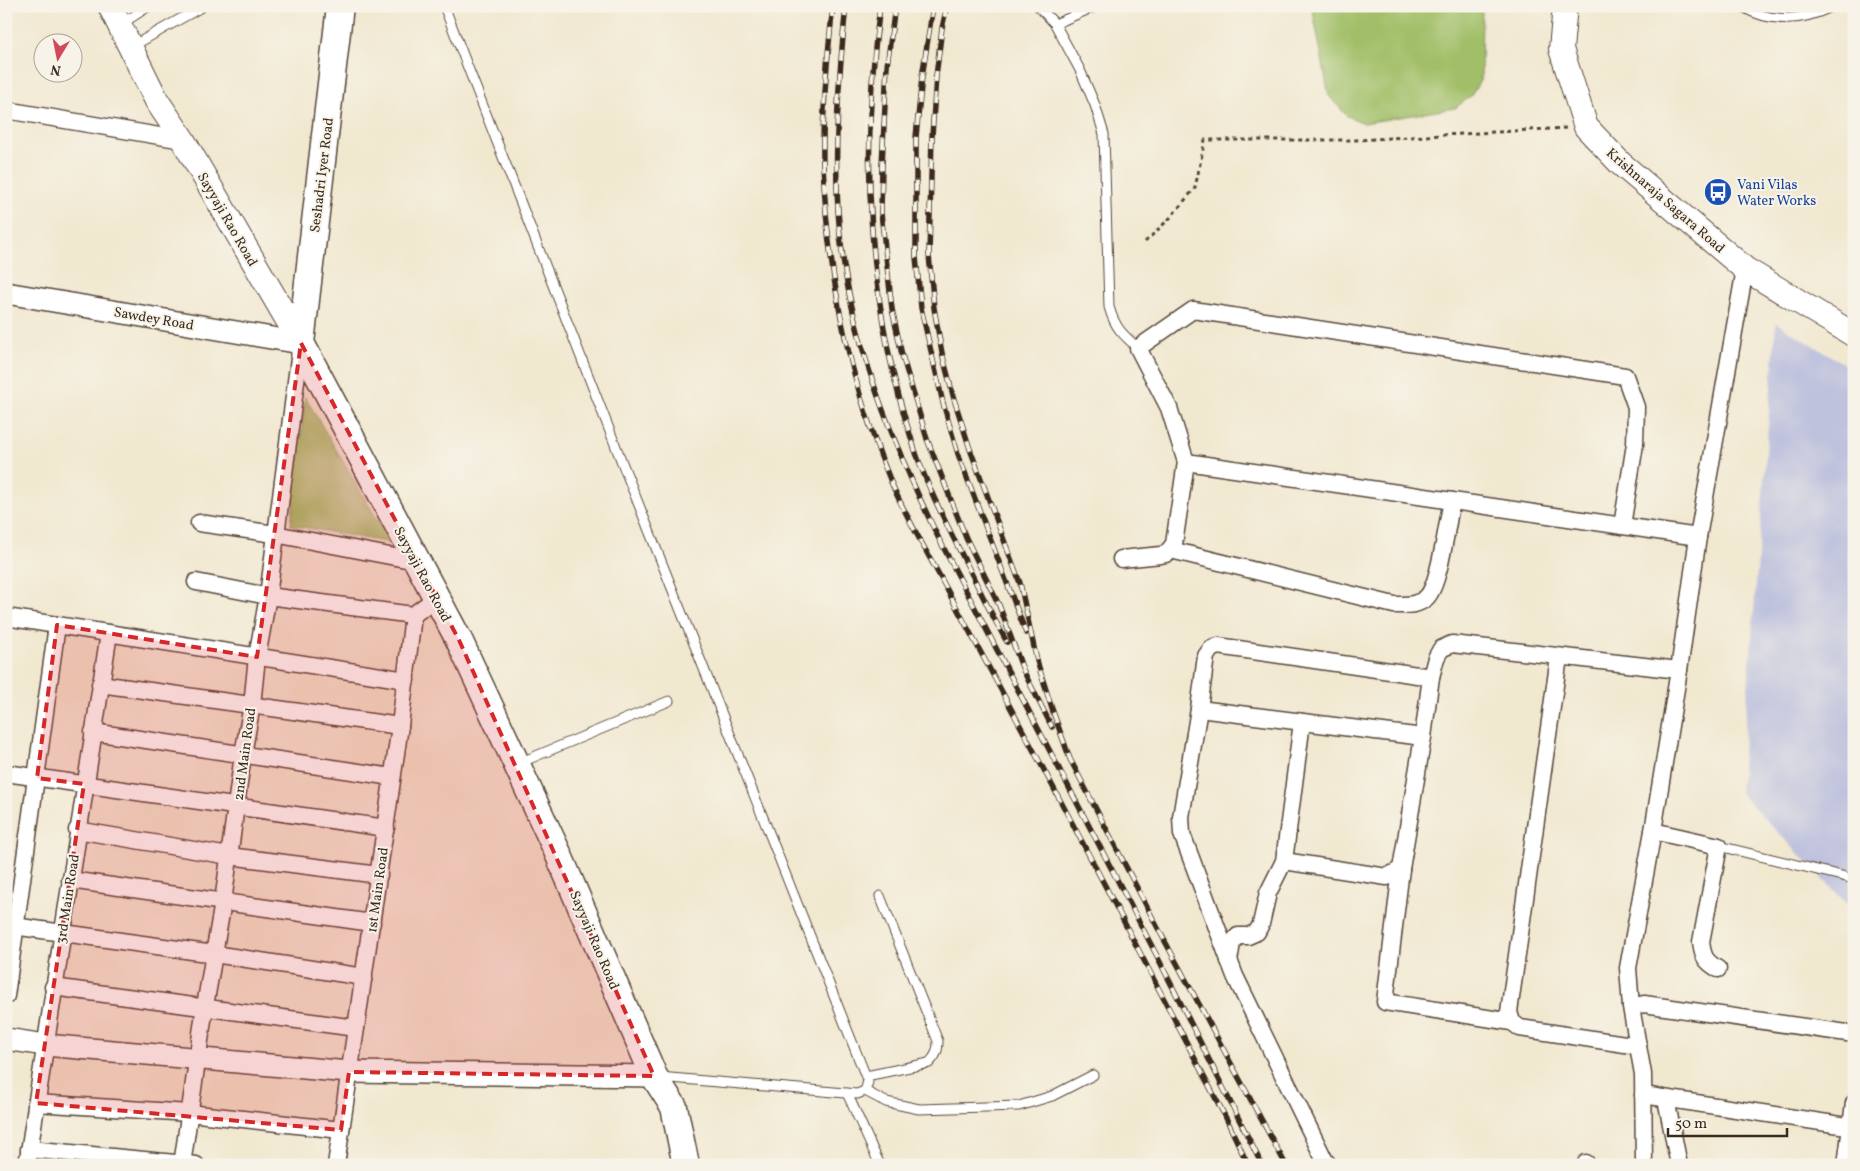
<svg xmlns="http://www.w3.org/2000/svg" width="1860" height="1171" font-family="Vollkorn,serif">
  <rect width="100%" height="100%" fill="#f7f3e8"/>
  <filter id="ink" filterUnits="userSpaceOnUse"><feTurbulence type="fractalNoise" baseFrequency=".02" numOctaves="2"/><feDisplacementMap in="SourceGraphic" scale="10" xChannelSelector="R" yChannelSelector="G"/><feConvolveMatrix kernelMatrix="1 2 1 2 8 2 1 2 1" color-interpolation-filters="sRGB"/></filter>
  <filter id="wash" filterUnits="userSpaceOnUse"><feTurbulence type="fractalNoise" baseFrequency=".0096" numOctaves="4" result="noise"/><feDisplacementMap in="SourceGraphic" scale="20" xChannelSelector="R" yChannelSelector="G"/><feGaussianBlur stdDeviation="1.12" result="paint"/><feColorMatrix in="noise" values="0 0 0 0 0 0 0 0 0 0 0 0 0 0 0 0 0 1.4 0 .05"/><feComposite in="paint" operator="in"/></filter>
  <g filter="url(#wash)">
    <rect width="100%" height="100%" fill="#f1e8d0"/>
    <polygon fill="#bfc2dd" points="1776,323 1854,370 1854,911 1740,793"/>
    <g fill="#a1bf67" stroke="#6e7442">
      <polygon points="1312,6 1482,6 1481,79 1471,96 1455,108 1364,123 1347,116 1329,96"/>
      <polygon points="305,397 391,543 291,525"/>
    </g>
  </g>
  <g filter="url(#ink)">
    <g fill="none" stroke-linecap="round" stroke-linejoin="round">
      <defs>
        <g id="service">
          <polyline points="444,6 625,470 868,1082 865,1091"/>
          <path d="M1038,6l17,18 25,46 15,35 9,29 5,173c6,21 14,28 29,41"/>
          <path d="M1741,6c30,18 62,15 92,0"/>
          <polyline points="1055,24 1096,6"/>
          <polyline points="120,25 149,6"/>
          <polyline points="131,47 203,6"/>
          <polyline points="519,763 669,701"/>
          <polyline points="1719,846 1854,879"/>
          <path d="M866,1076l63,-13c7,-7 9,-12 9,-22l-58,-145"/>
          <polyline points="659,1077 857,1094 865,1091 886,1102 919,1109 1019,1106 1052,1096 1093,1075"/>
          <polyline points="847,1093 880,1165"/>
        </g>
        <g id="minor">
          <polyline points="6,110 183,140"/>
          <polyline points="1186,462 1698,537"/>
          <polyline points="199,523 275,534 416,561"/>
          <path d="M1171,550l223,55c12,0 24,1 33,-8 13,-13 20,-75 25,-96"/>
          <polyline points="1121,559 1161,555 1166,554 1174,544 1186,462 1169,408 1138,348 1193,310 1625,376 1636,407 1635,444 1622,526"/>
          <polyline points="196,582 268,596 413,615 436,598"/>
          <polyline points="6,617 406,680"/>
          <polyline points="1559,657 1509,1012 1512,1022 1520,1028 1638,1046"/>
          <polyline points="100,684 400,726"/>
          <polyline points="1199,709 1423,737"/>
          <polyline points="93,732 392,777"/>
          <polyline points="6,773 386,828"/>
          <polyline points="77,830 229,856 379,875"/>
          <path d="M1653,831l66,15 -18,96c2,15 4,19 17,27"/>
          <polyline points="1284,861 1387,877 1401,869 1423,737 1431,677 1436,658 1441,649 1452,644 1679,670"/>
          <polyline points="1401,869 1385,1002 1512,1022"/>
          <polyline points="70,880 372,923"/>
          <polyline points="6,925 214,954 364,977"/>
          <polyline points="1229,961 1232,943 1238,936 1248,936 1257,932 1261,924 1268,893 1284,861 1302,722"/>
          <polyline points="53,987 356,1028"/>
          <polyline points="6,996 57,625"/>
          <polyline points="1631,1007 1644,1004 1854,1034"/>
          <polyline points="1643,1095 1854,1127"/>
          <polyline points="1666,1099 1679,1165"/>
          <polyline points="36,1103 189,1113 341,1130"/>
          <polyline points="29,1149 196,1165"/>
          <polyline points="27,1165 109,633"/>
          <polyline points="182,1165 205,1006 223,902 243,754 252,705 257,657 268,596 301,343"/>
          <polyline points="336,1165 400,726 413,615"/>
          <polyline points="1329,1165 1325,1161 1235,976 1182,834 1181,817 1199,709 1206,656 1211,649 1218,646 1431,677"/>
          <polyline points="1586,1165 1586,1163"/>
          <polyline points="1644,1165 1643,1074 1631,1007 1628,968 1653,831 1679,670 1698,537 1745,269"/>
          <polyline points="1846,1165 1854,1103"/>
        </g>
        <g id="tertiary">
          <polyline points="6,293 301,343"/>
          <polyline points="6,1039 45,1045 349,1072 654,1076"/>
        </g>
        <g id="secondary">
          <polyline points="110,6 157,101 183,140 301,343"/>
          <polyline points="1565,6 1561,49 1586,127 1620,163 1745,269 1854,335"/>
        </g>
        <polyline id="primary" points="340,6 301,343 459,640 557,851 654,1076 674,1107 686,1165"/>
      </defs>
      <use href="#service" stroke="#564639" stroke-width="11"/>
      <use href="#minor" stroke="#564639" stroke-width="19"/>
      <use href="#tertiary" stroke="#564639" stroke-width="24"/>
      <use href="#secondary" stroke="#564639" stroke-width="26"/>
      <use href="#primary" stroke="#564639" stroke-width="29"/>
      <polyline stroke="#564639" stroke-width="3" stroke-dasharray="4 4" stroke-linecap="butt" points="1145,242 1170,218 1195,188 1205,140 1356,140 1566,128"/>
      <use href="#service" stroke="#fff" stroke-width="9"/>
      <use href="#minor" stroke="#fff" stroke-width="16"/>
      <use href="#tertiary" stroke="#fff" stroke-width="21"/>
      <use href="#secondary" stroke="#fff" stroke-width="24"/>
      <use href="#primary" stroke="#fff" stroke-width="26"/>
      <defs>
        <g id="rail">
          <path d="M833,6c-6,52 -11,105 -10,157 4,109 26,218 68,319 15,35 35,68 53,102 31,57 61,114 92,171 65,121 127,243 191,365l21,45"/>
          <path d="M846,6c-7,68 -12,136 -8,205 7,116 51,225 101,328l217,415 106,211"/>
          <path d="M880,6c-20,146 -13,298 33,438 13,41 33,79 52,117 14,27 27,55 42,81"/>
          <polyline points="895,6 887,66 882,165 881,213 892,309 902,355 927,439 966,538 999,605 1023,670 1052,727"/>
          <polyline points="933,6 922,77 916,137 916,257 921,308 943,403 958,454 1026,633"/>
          <polyline points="947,6 942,28 936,76 932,136 929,255 934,308 942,353 954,399 970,449 1020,583 1037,661 1052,709 1070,759 1160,932 1286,1165"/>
        </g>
      </defs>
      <use href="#rail" stroke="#3b2a1e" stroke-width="5.5"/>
      <use href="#rail" stroke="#f7f3e8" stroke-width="4" stroke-dasharray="11" stroke-linecap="butt"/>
    </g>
  </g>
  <path fill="#d62828" fill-opacity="0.2" stroke="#d62828" stroke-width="4" stroke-dasharray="10 6" stroke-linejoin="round" d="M301,343l158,297 195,436 -305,-4 -8,58 -305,-27 48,-319 -47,-6 20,-153 200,32z"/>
  <defs>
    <symbol id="bus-disc" viewBox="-11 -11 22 22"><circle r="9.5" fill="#1a4fb4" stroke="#f7f3e8"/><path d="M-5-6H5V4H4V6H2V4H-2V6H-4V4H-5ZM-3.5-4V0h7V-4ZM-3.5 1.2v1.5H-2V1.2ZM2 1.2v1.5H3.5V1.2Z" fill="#fff"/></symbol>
  </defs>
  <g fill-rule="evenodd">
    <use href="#bus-disc" x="1702" y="176" width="32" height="32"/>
  </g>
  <g text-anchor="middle" stroke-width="4" stroke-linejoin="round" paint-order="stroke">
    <g font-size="14" fill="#3b2a1e" stroke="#f7f3e8">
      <text transform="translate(321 175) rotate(-83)" y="5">Seshadri Iyer Road</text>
      <text transform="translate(1666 200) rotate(41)" y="5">Krishnaraja Sagara Road</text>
      <text transform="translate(228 219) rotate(60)" y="5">Sayyaji Rao Road</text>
      <text transform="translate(154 318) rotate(10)" y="5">Sawdey Road</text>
      <text transform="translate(423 574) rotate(62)" y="5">Sayyaji Rao Road</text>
      <text transform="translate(244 754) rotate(-82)" y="5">2nd Main Road</text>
      <text transform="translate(377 890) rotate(-82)" y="5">1st Main Road</text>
      <text transform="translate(67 899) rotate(-81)" y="5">3rd Main Road</text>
      <text transform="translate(595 940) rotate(67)" y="5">Sayyaji Rao Road</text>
    </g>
    <g font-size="14" fill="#164399" stroke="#f7f3e8" text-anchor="start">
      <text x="1737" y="189">Vani Vilas<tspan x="1737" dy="16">Water Works</tspan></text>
    </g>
  </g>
  <rect width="1860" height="1171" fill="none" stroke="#f7f3e8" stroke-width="25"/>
  <g transform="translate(58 58) rotate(190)"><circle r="24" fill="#f7f3e8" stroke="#aca397"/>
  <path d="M0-4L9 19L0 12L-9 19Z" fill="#d1495b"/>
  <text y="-8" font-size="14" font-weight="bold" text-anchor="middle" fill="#3b2a1e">N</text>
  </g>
  <path d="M1668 1128v8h119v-8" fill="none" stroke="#3b2a1e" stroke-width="2.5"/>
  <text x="1675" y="1128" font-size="15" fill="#3b2a1e" stroke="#f7f3e8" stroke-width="4" paint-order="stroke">50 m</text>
</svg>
